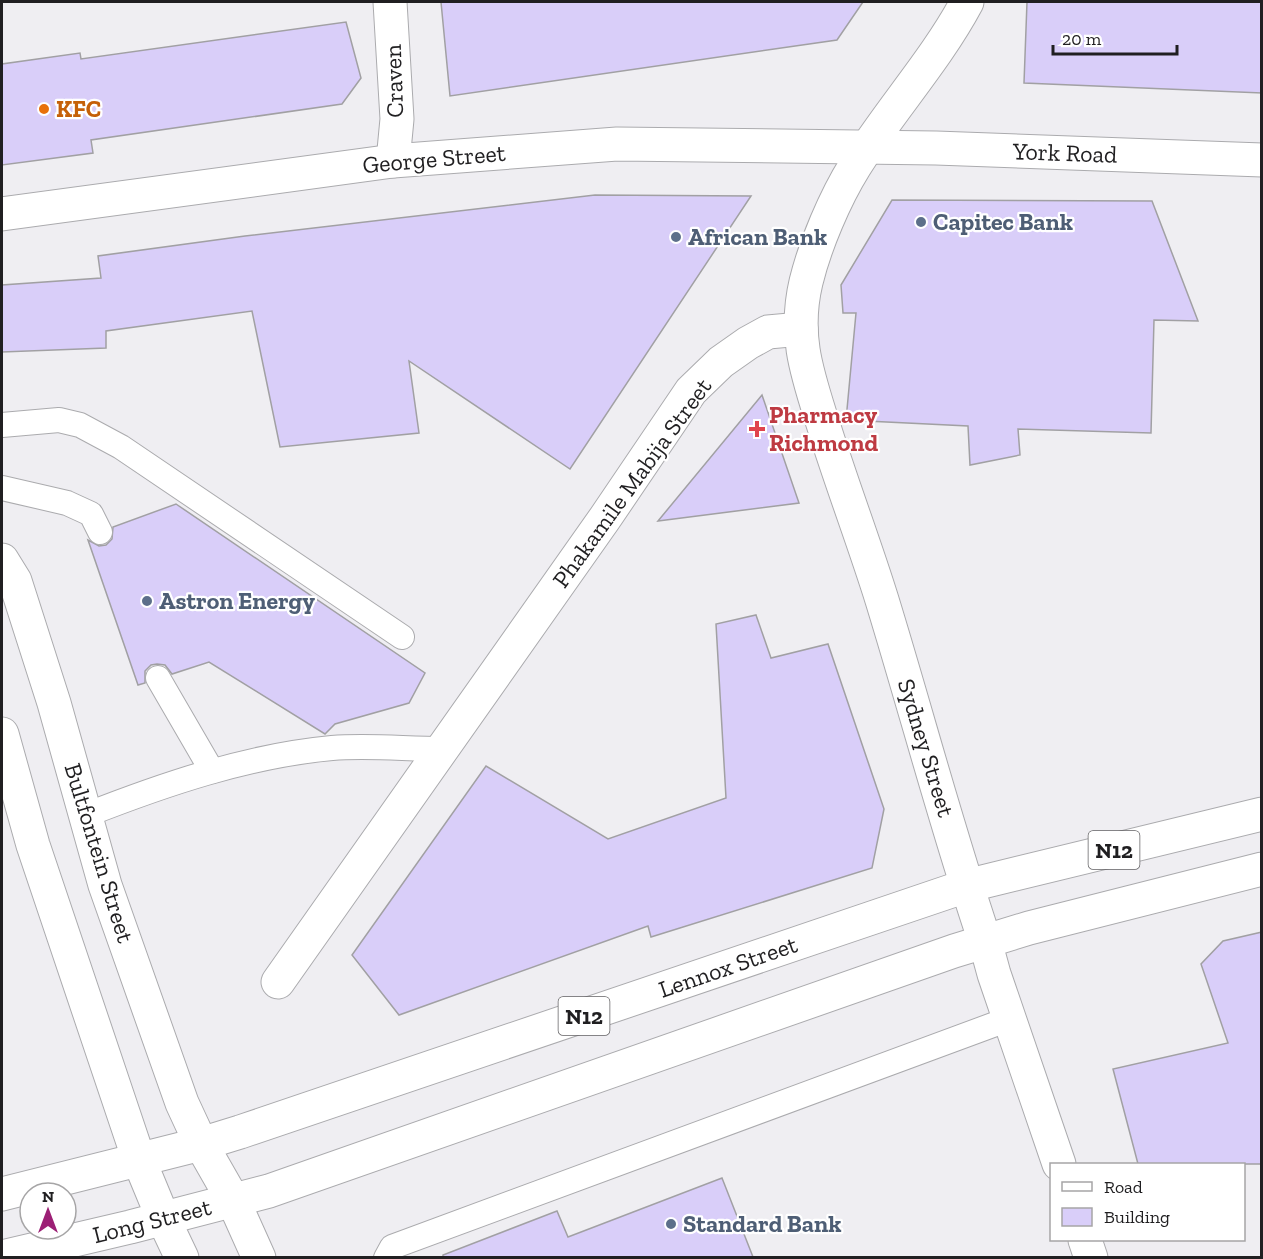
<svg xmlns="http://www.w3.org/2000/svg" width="1263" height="1259" font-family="'Zilla Slab',serif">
  <rect width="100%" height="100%" fill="#efeef2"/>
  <g fill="#d9cef9" stroke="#a1a0a3" stroke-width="1.5">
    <polygon points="441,2 863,2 837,40 450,96"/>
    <polygon points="1027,2 1262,2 1262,93 1024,83"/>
    <polygon points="346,22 361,78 342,104 91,140 93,153 2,165 2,64 80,53 81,59"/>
    <polygon points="595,195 751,196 570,469 409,361 419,433 280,447 252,311 106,331 106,348 2,352 2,285 101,278 98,256 245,236"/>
    <polygon points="892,200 1152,201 1198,321 1154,320 1151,433 1018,429 1020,455 970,465 968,426 846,420 856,313 843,313 841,285"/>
    <polygon points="762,395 799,503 658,521"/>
    <polygon points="176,504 425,673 409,703 335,724 325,734 209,662 172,674 165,665 157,664 151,665 145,671 145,683 138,685 88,540 99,546 106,545 112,539 113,527"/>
    <polygon points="756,615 771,658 828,644 884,809 872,868 651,937 648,926 399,1015 352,955 486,766 608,839 726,798 716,624"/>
    <polygon points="1262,932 1262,1164 1138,1164 1113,1069 1228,1043 1201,964 1223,941"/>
    <polygon points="722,1178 753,1257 443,1257 443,1255 557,1211 568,1237"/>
  </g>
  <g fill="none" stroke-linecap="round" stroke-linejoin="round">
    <defs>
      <g id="service">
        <polyline points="2,425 59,420 80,425 121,447 402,637"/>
        <polyline points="2,488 67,503 91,514 100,532"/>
        <polyline points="158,678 212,771"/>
        <path d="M86,815c79,-31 161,-59 246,-67 36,-3 74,1 111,1"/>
        <polyline points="386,1258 392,1247 1009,1019"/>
      </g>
      <g id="minor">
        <polyline points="390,2 397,119 393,161"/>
        <polyline points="2,214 393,161 617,144 936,148 1262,160"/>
        <polyline points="985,941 994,974 1059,1164"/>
        <polyline points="278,982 605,518 691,391 721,362 748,343 768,332 801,329"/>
        <polyline points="1085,1240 1091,1258"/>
      </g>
      <g id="tertiary">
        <path d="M967,2c-31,58 -77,108 -112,164 -20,32 -40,79 -49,116 -13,55 2,94 18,145 18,58 40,115 58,173 35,114 65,229 103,341"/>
        <polyline points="2,560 15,581 54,703 105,885 182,1103 201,1144"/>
        <polyline points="2,734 33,845 139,1160"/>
      </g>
      <g id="trunk">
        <polyline points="201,1144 233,1200 259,1258"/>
        <polyline points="139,1160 163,1218 182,1258"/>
        <polyline points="2,1194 201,1144 240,1132 966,886 1262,814"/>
        <polyline points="2,1257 130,1227 269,1191 954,951 1029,928 1262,869"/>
      </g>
    </defs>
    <use href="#service" stroke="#ababae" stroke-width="26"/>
    <use href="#minor" stroke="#ababae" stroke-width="35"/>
    <use href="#tertiary" stroke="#ababae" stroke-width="35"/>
    <use href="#trunk" stroke="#ababae" stroke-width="35"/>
    <use href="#service" stroke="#fff" stroke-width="24"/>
    <use href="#minor" stroke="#fff" stroke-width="33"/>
    <use href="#tertiary" stroke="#fff" stroke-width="33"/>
    <use href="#trunk" stroke="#fff" stroke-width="33"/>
  </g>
  <circle fill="#e8710a" stroke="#fff" stroke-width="2" cx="44" cy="109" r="6"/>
  <g fill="#5c6f8a" stroke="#fff" stroke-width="2">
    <circle cx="921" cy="222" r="6"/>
    <circle cx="676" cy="237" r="6"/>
    <circle cx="147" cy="601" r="6"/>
    <circle cx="671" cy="1224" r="6"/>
  </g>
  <path fill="#e0444e" stroke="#fff" stroke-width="2" d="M754 420h6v6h6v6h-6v6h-6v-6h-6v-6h6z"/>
  <g text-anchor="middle" stroke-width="4.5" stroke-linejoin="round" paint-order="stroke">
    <g fill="#fff" stroke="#636264" stroke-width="1.5">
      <rect x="1088.5" y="831" width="51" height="38" rx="4.5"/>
      <rect x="558.5" y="997" width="51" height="38" rx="4.5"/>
    </g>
    <g font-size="22" font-weight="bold" fill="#201f21">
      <text x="1114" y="858">N12</text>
      <text x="584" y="1024">N12</text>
    </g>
    <g font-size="24" fill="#201f21" stroke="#fff">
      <text transform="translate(394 81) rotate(-92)" y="8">Craven</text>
      <text transform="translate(1065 153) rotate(2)" y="8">York Road</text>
      <text transform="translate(434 159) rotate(-5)" y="8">George Street</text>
      <text transform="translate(632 483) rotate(-54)" y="8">Phakamile Mabija Street</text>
      <text transform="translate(926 748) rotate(73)" y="8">Sydney Street</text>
      <text transform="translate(99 853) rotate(73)" y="8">Bultfontein Street</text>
      <text transform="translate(728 967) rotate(-19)" y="8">Lennox Street</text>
      <text transform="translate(152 1221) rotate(-14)" y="8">Long Street</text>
    </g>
    <g font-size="24" font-weight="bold" fill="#c56008" stroke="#fff" text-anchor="start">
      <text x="56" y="117">KFC</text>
    </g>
    <g font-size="24" font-weight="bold" fill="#4e5e75" stroke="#fff" text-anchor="start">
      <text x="933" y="230">Capitec Bank</text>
      <text x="688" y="245">African Bank</text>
      <text x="159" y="609">Astron Energy</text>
      <text x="683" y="1232">Standard Bank</text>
    </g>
    <g font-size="24" font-weight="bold" fill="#be3a42" stroke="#fff" text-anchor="start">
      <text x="769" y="423">Pharmacy<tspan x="769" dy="28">Richmond</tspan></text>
    </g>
  </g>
  <rect width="1263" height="1259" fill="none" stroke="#201f21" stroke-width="6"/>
  <rect x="1050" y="1163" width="195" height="78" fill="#ffffff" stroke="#a6a5a6" stroke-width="1.5"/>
  <rect x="1062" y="1182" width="30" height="9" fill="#ffffff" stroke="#a6a5a6" stroke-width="1.5"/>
  <text x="1104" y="1193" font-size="18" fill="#201f21">Road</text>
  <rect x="1062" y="1208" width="30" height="18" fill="#d9cef9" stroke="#a6a5a6" stroke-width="1.5"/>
  <text x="1104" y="1223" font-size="18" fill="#201f21">Building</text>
  <g transform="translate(48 1211)"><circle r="28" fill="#ffffff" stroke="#a6a5a6" stroke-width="1.5"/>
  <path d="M0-4.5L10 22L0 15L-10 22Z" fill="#9c1f75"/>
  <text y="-9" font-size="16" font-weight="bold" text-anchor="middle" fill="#201f21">N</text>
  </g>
  <path d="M1053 45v9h124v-9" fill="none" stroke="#201f21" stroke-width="3"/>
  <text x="1062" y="45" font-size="18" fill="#201f21" stroke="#ffffff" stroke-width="4.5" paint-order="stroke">20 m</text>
</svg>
